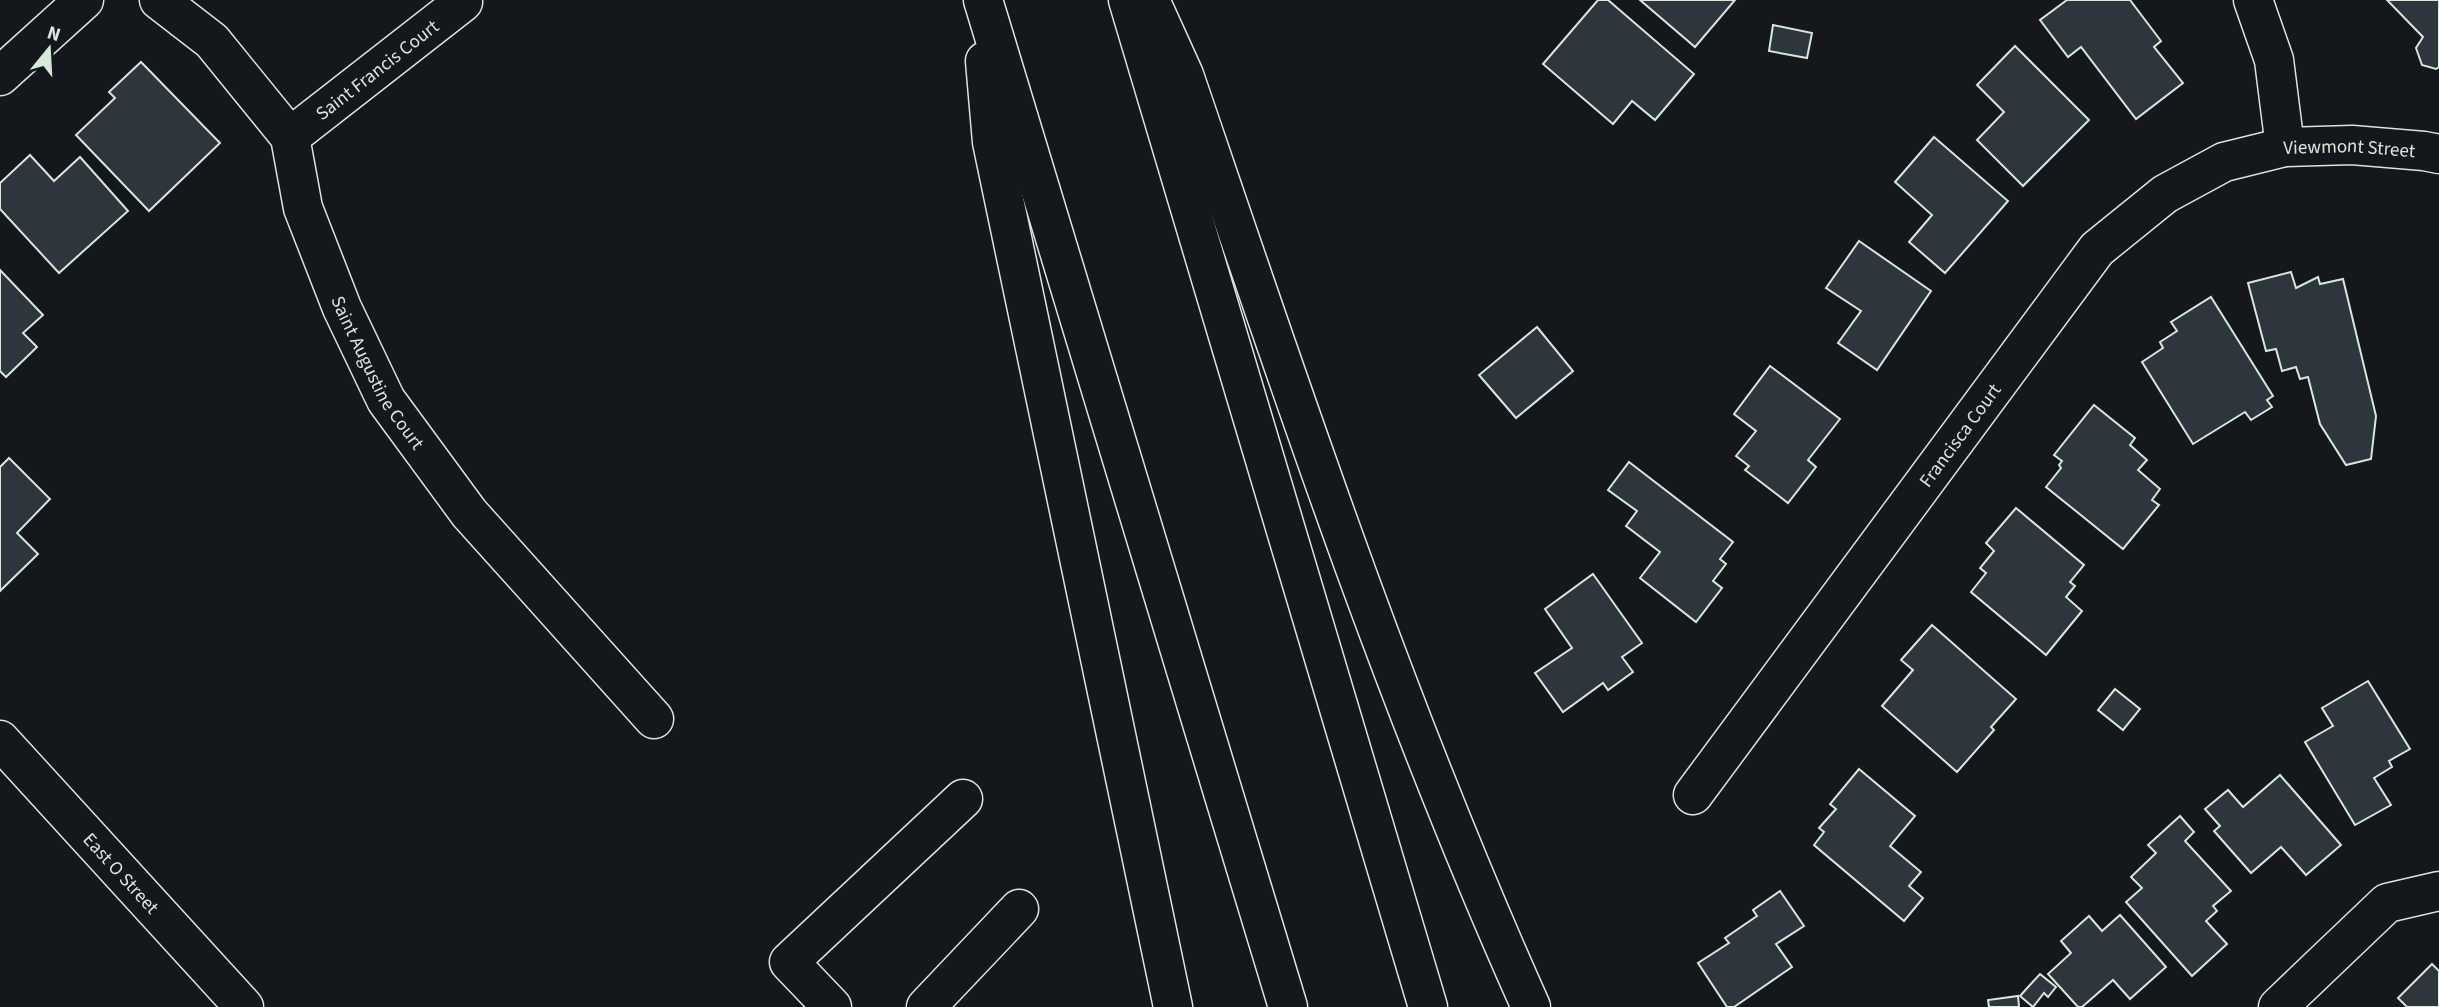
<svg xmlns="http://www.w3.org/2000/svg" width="2439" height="1007" font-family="'Source Sans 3',sans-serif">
  <rect width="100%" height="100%" fill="#14181c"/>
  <g fill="#2c363c" stroke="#d8e6dc" stroke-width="2">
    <polygon points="1598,0 1608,0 1694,74 1655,120 1632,101 1613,124 1543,64"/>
    <polygon points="1640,0 1735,0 1695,47"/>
    <polygon points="2067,0 2130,0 2161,41 2154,47 2183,83 2136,119 2081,47 2068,57 2040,20"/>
    <polygon points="2387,0 2439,0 2439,67 2436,69 2422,65 2416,48 2423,37"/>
    <polygon points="1773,25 1812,33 1807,58 1769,51"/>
    <polygon points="2015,46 2089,120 2023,186 1977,140 2004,112 1977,85"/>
    <polygon points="141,62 220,143 149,211 76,135 115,98 109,92"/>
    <polygon points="1934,137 2008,201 1945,273 1909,242 1932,215 1895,182"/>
    <polygon points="30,155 54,181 80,157 128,211 59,273 0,209 0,183"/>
    <polygon points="1859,241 1931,291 1877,370 1838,343 1861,311 1826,288"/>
    <polygon points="0,270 43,315 23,333 37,347 6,377 0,371"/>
    <polygon points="2291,272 2296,288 2318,277 2320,284 2343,279 2376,416 2371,459 2346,465 2320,424 2308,377 2300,379 2296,367 2282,371 2276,349 2266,351 2248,283"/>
    <polygon points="2211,297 2273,396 2267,400 2272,407 2251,420 2245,412 2193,444 2142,362 2163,348 2160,342 2177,331 2171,322"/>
    <polygon points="1537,327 1573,371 1516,418 1479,375"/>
    <polygon points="1770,366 1840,419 1808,460 1816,467 1788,503 1745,470 1749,466 1736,456 1756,431 1734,414"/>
    <polygon points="2094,405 2135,438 2130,445 2147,460 2138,470 2160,489 2152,500 2159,505 2123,549 2046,487 2061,468 2059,465 2062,461 2054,455"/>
    <polygon points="9,458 50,499 17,533 38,554 0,591 0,467"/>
    <polygon points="1629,462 1733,542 1720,559 1726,564 1713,581 1722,588 1696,622 1640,578 1660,552 1626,526 1637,511 1608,490"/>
    <polygon points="2016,508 2084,565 2070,582 2075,586 2066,597 2082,611 2046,655 1971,592 1986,573 1980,568 1994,551 1986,543"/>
    <polygon points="1593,574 1642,643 1622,657 1633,672 1608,690 1603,683 1563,712 1535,673 1572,648 1545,609"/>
    <polygon points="1932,625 2016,699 1991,727 1994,730 1957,772 1882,706 1913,670 1901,660"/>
    <polygon points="2368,681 2410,749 2389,761 2392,767 2374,778 2391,805 2355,825 2305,742 2333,726 2322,708"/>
    <polygon points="2115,689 2140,709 2123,730 2098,710"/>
    <polygon points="1859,769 1915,816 1890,846 1921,872 1909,886 1923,898 1904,921 1814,845 1824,832 1819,828 1836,809 1830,804"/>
    <polygon points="2280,775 2341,845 2306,875 2281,847 2251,873 2214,831 2220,826 2205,809 2228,790 2243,807"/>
    <polygon points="2180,816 2194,832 2185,841 2231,891 2213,906 2217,911 2206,921 2227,944 2192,976 2126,902 2142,888 2131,877 2156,853 2148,845"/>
    <polygon points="1780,891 1804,926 1776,944 1792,967 1734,1007 1727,1007 1698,963 1729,943 1725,938 1757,916 1753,910"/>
    <polygon points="2120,915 2166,967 2130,999 2113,980 2082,1007 2078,1007 2048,974 2071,953 2061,941 2089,916 2102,931"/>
    <polygon points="2432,964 2439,971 2439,1007 2407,1007 2398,998"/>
    <polygon points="2040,974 2056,987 2048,997 2044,993 2033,1007 2020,996"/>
    <polygon points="2018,996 2019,1007 1989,1007 1988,1000"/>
  </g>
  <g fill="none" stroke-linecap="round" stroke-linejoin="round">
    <defs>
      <g id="minor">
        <path id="s1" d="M159,0l53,41 78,96 13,71 39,100 44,92 83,113 185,206"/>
        <polyline points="2253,0 2274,60 2285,147"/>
        <polyline points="0,76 84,0"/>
        <path id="s2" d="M290,137l173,-135"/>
        <path id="s3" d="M0,740l244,267"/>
        <path id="s4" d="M1693,795l404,-546 68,-55 59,-32 61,-15 67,-2 72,6 15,3"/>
        <polyline points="832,1007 789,962 963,799"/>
        <polyline points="926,1007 1019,909"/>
        <polyline points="2278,1007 2387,903 2439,891"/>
      </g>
      <g id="highway">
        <polyline points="983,0 1288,1007"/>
        <polyline points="1128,0 1428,1007"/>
        <path d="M1150,0l34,75c107,314 211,629 347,932"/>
        <polyline points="985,61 992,142 1173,1007"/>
      </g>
    </defs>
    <use href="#minor" stroke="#d8e6dc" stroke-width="41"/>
    <use href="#highway" stroke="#d8e6dc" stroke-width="41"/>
    <use href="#minor" stroke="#14181c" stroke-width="38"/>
    <use href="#highway" stroke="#14181c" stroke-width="38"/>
  </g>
  <g text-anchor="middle" stroke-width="5" stroke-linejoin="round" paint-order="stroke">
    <g font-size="19" fill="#d8e6dc" stroke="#14181c">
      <text dy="7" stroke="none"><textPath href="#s2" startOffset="110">Saint Francis Court</textPath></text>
      <text dy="7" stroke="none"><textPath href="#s4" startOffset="961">Viewmont Street</textPath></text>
      <text dy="7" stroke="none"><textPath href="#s1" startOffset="444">Saint Augustine Court</textPath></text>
      <text dy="7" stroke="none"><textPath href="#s4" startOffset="448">Francisca Court</textPath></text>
      <text dy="7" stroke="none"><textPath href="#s3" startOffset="180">East O Street</textPath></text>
    </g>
  </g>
  <g transform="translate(49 49) rotate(18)" stroke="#14181c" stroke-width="5" paint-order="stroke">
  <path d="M0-5L12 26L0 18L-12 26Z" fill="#d8e6dc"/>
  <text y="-10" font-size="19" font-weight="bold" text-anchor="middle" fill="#d8e6dc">N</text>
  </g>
</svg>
